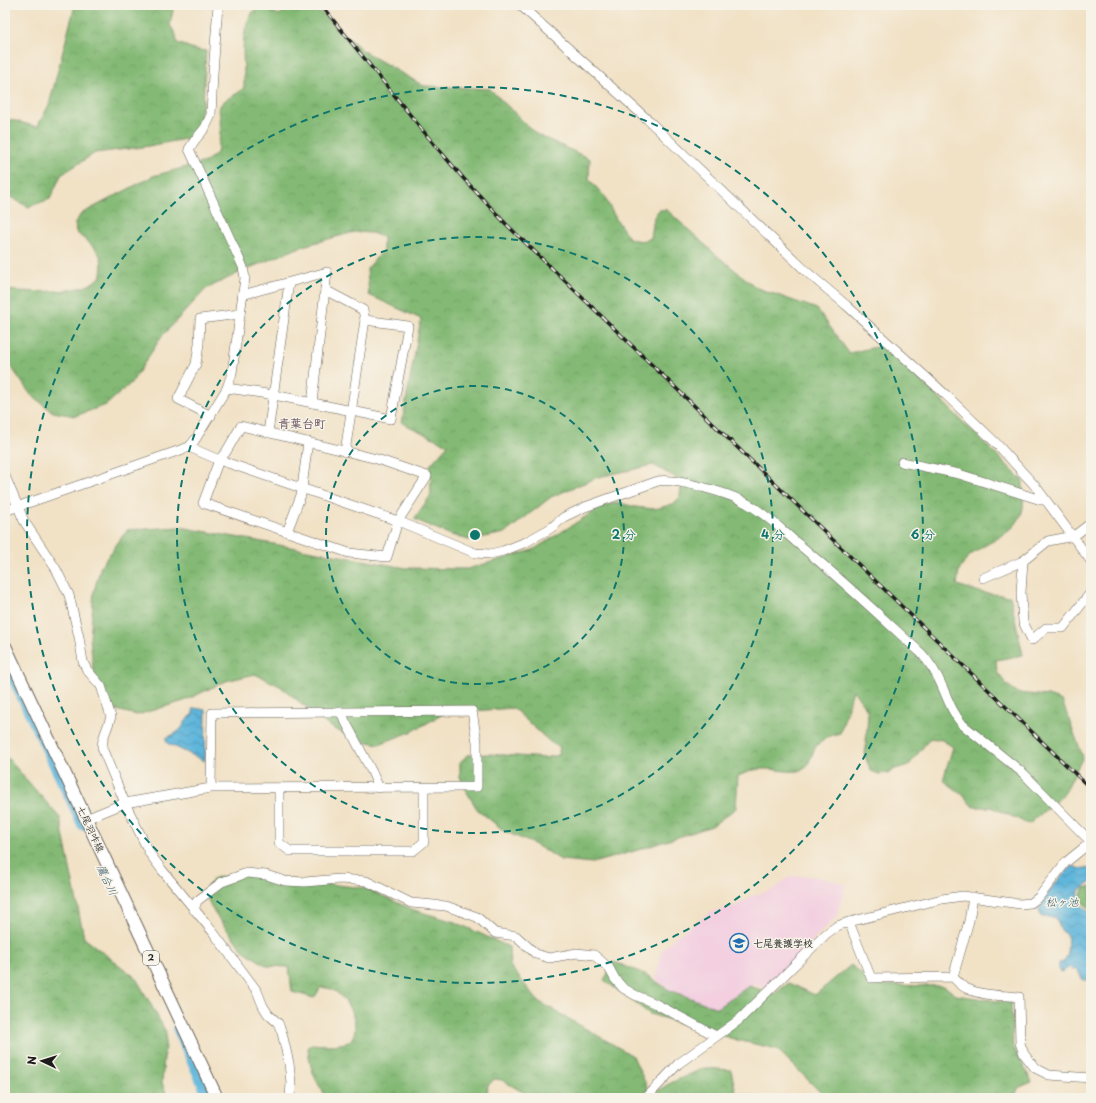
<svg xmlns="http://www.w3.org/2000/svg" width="1096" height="1103" font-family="'Playpen Sans','Klee One',sans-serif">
  <defs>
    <pattern id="forest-crowns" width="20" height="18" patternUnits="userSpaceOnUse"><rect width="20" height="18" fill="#83b975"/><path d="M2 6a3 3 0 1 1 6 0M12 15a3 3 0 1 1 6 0" fill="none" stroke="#719e65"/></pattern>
    <pattern id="water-waves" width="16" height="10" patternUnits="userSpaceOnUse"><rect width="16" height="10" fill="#5eb6db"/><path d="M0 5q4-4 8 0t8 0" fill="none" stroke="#4d93b1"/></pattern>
  </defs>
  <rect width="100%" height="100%" fill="#f7f3e8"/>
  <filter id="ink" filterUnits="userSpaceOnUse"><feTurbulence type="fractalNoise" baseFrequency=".025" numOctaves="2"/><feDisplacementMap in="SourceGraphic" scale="8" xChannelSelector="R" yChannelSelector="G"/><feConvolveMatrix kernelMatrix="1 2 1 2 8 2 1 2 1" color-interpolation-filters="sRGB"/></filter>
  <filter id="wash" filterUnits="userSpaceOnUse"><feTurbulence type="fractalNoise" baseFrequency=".012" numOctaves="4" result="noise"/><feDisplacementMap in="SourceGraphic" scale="16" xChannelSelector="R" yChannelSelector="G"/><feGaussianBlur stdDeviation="0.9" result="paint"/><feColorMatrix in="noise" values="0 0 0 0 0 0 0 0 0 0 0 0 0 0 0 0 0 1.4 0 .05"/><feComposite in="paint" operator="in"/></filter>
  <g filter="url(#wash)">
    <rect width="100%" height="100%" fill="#f1e1c5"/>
    <polygon fill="#f3cfe0" points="790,876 814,876 846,884 836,917 766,988 753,984 717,1008 676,997 656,979 662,950 675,937 711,912 735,906 752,896 775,889"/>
    <g fill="url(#forest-crowns)" stroke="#506a48">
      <polygon points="75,5 174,5 170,25 176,35 177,43 197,50 206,51 203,103 196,137 143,147 95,153 61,175 50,199 28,207 5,194 5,118 37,127 49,105"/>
      <path d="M293,5h20l50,46 61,35 66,3 46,45 54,25 -1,20 15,17 12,23 13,19c8,3 14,4 22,0l3,-21 5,-7h8l48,44 42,34 60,21 32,44 36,-8 138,136c-1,10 2,22 -1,31 -9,29 -48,30 -61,55 -3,5 -3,12 -4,18l26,8 27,3 13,59 -27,5 1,12 9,12 12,9 30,3 14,5 21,56 -19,37 -35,30 -38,-17h-18l-11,-13 -19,-14 10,-33 -11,-7 -12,-2 -21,27 -14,4 -8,4 -8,1 -8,-3 -6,-15 3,-41 -1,-5 -14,-20 -13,43c-8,2 -17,5 -22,11 -7,7 -7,21 -16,26 -9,4 -30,-2 -40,-1 -9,0 -16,4 -24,7l-2,32 -24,18 -74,24 -45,13 -32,-3 -27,-16 -30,-13 -27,-22 -9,-15 -8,-17v-14l7,-8 23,-1 55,4 13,-3 2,-8 -10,-5 -37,-34 -68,5 -32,18 -34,13 -26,-5 -25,-14 -48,-39 -25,-12 -29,7 -42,20 -47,14 -25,-6 -7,-5 -10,-18 -5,-48 4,-47 7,-25 26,-36 53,-3 226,41 61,1 66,-19 71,-45 16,-2 15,4 20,2 18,-5 7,-7 1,-10 -6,-10 -22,-12 -55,12 -47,20 -46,36 -36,7 -18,-5 -37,-16 17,-24 -1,-30 18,-20 -46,-22 19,-104 -52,-24 -2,-26 16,-19v-13l-11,-4 -18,-1 -51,14 -56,23 -41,20 -44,47 -30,46 -26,23 -31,11 -22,-4 -22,-17 -26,-37v-68c22,2 58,3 78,-3 6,-1 11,-6 17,-9 7,-27 -7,-30 -24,-46l-1,-9 6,-9 72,-38 52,-14 12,-9c3,-15 4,-23 3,-38 -1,-3 -1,-6 0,-9 5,-9 18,-10 24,-19 1,-27 -7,-58 13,-80l10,2 12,6z"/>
      <polygon points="5,755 60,818 84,938 136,978 166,1032 162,1083 168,1098 5,1098"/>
      <path d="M238,874l126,14 50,22 41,12 54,25 1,19 28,35 95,55 15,33 -6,9h-109l-31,-18 -8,-1 -7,8 1,7 3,4h-164c-12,-18 -17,-28 -19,-50l3,-4c14,1 25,2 38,-2 2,-2 4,-5 5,-8 5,-14 -8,-37 -21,-44 -3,-2 -8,-2 -12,-3l-7,11 -22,-6 -3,-25 -22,-1 -24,-16 -28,-36 -7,-14v-12l6,-10z"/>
      <polygon points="1091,886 1091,910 1080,900 1083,889"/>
      <polygon points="614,962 645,974 669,990 717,1008 749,986 774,994 789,983 815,995 851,965 874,985 944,986 956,995 1011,1003 1013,1046 1032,1082 1018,1088 1015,1098 826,1098 777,1049 737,1040 650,1014 604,980"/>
      <path d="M704,1068l27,2 5,23 25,5h-110c10,-14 37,-22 53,-30z"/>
    </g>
    <g fill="url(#water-waves)" stroke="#3d697c">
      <path d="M194,708l12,2 -1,51 -38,-18 -1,-5c5,-2 11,-5 15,-9 4,-5 5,-11 11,-13z"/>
      <path d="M1073,866l7,3 4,-1 7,1v13l-12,8c-1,14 0,16 12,23v67h-8l-6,-11 -4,1 -3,-3 -9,5 -2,-3v-6l5,-1 4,-8c-2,-7 1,-12 -1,-19l-6,-5 -6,-13h-13l-4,-8 3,-2c6,-16 19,-30 32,-41z"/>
    </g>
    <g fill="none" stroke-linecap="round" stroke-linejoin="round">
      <g stroke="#5eb6db" stroke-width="11">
        <polyline points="5,661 83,825"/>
        <polyline points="178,1029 209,1098"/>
      </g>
    </g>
  </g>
  <g filter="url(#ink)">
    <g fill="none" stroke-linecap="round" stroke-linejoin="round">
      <defs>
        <g id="minor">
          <polyline points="520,5 647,119 808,273 846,305 946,395 996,443 1036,487 1091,561"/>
          <polyline points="325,290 363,310 365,320 345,452"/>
          <polyline points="242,295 327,272 312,403"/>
          <polyline points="227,388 274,395 391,419 408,326 365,320"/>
          <polyline points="211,416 178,399 196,364 199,344 200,319 240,314"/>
          <polygon points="241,426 377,459 427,476 398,521 387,557 349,553 203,503 219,460 226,452"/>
          <polyline points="268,433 289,283"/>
          <path d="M189,447l30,13 179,61 77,32 15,1 13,-3 23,-9 25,-14 13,-11 21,-10 73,-26c19,-3 74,13 90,23 18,10 33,25 48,38 43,35 84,74 125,111 9,10 16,21 21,33 6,14 11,28 21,39l60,48 68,69"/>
          <polyline points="902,462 959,474 1041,500 1045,500"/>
          <polyline points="5,476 24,521 56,569 69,595 79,637 83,662 87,670 101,686 111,717 103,739 102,748 125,803 150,854 162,870 213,932 257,991 263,1006 268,1014 278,1023 282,1033 289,1063 291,1083 290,1098"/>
          <polyline points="5,511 189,447 195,440 227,388 232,373 245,278 243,267 189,149 195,140 205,128 211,115 213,74 218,5"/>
          <polyline points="287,532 301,495 308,442"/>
          <polyline points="1023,561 1021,593 1023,622 1032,640 1046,628 1063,628 1091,592"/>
          <polyline points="983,578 1023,561 1048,541 1074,536 1091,523"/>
          <polyline points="341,713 372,772 379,788"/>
          <polyline points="279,788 279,843 290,851 413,851 424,842 424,788"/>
          <polyline points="86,819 125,803 211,788 477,787 477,742 472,711 212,713 211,788"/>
          <polyline points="194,910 197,901 222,882 247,873 266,875 285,881 305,882 340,879 366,881 411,903 446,906 477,917 495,933 516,936 536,954 549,958 577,953 594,955 609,968 615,979 623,988 635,995 656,1004 716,1036"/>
          <path d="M849,922l22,56 82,-1c5,5 9,10 15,12 15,7 35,6 51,8l1,46 4,11 11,14 14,7 42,3"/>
          <polyline points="953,977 969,921 973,897"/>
          <polyline points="646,1098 678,1064 739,1020 826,934 837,926 849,922 942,899 963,896 1020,904 1031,903 1039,897 1065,863 1091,842"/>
        </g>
        <polyline id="major" points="5,646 217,1098"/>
      </defs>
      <use href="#minor" stroke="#676157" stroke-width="10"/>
      <use href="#major" stroke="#676157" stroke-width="14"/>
      <use href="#minor" stroke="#fff" stroke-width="9"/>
      <use href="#major" stroke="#fff" stroke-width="12"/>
      <defs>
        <polyline id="rail" points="321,5 433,143 464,179 506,224 1091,789"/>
      </defs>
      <use href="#rail" stroke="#1c1c1c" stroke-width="3.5"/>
      <use href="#rail" stroke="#f7f3e8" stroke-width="2" stroke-dasharray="6" stroke-linecap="butt"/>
    </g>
  </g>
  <g fill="none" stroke="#0f766e" stroke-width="2" stroke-dasharray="7 5">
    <circle cx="475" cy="535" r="149"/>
    <circle cx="475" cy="535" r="298"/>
    <circle cx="475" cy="535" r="448"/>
  </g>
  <defs>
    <symbol id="school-ring" viewBox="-11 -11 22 22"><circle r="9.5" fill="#f7f3e8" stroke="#1f6fb2" stroke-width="1.5"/><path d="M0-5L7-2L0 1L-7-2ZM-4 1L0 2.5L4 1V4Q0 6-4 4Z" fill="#1f6fb2"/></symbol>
  </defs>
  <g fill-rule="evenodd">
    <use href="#school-ring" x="728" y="932" width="22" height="22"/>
  </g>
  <g text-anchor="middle" stroke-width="3" stroke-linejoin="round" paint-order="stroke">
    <rect fill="#f7f3e8" stroke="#5e5c59" stroke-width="1" x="143" y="951" width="16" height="14" rx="3"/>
    <g font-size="9" font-weight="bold" fill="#1c1c1c">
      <text x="151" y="961">2</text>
    </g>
    <g font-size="10" fill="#1c1c1c" stroke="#f7f3e8">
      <text transform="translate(91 829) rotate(65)" y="4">七尾羽咋線</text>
    </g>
    <g font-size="10" font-weight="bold" fill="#1c1c1c" stroke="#f7f3e8" text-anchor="start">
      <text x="753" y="947">七尾養護学校</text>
    </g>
    <g font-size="11" font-style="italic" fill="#365a68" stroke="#f7f3e8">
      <text transform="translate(107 880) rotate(65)" y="4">鷹合川</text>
      <text x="1062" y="906">松ヶ池</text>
    </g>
    <g font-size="12" font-weight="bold" fill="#644d5b" stroke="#f7f3e8">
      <text x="302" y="428">青葉台町</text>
    </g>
  </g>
  <circle cx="475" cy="535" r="6" fill="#0f766e" stroke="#f7f3e8" stroke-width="2"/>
  <g font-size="12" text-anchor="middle" font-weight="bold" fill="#0f766e" stroke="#f7f3e8" stroke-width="3" stroke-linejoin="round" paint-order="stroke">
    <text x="624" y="539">2 分</text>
    <text x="773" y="539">4 分</text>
    <text x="923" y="539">6 分</text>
  </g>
  <rect width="1096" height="1103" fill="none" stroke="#f7f3e8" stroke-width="20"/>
  <g transform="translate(42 1061) rotate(274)" stroke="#f7f3e8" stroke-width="3" paint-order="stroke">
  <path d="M0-3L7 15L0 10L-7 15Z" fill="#1c1c1c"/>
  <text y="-6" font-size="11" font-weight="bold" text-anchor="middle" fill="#1c1c1c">N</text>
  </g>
</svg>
